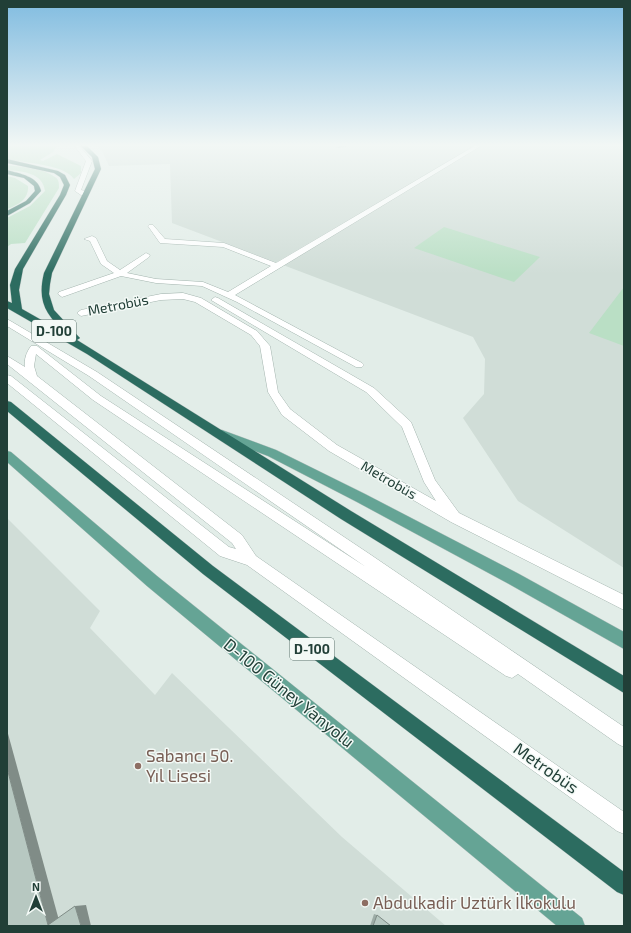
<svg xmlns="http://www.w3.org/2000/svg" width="631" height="933" font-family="'Exo 2',sans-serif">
  <rect width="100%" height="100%" fill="#e2ede8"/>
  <g fill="#d0ddd7">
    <polygon points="94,144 624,144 624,568 518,501 463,418 484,394 485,359 473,337 172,223 170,164 109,166 102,151"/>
    <polygon points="7,518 100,611 90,628 155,695 172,673 342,837 446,926 7,926"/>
  </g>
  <g fill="#badfc5">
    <path d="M7,144h47l3,2 -4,6 -13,8 3,1 14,-7 24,12v7l-7,6c-10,-15 -50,-16 -67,-20z"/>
    <path d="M7,165c14,2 36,3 48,12 4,2 4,7 4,11l-34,55 -14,1 -4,3v-29l23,-12 15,-15c-2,-18 -22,-20 -38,-21z"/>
    <path d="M7,176l8,2 13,8c1,13 -10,19 -21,23z"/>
    <polygon points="444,227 540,257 514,282 414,248"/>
    <polygon points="624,287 624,346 589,333"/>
  </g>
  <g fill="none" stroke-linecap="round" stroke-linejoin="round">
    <defs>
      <g id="lane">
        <polygon points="73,144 78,144 92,161 81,190 89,192 89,194 81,195 75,191 86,161"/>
        <polygon points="183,293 201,298 257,331 270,346 278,392 290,409 337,445 436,501 424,482 402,427 366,392 211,300 215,297 218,298 374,388 411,422 435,480 459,513 624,595 624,610 451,522 329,451 282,415 268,392 260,346 251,335 195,302 183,299 161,300 81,316 77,313 81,310 161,294"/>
        <path d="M7,319l90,53 274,183 253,172v20l-6,-3 -100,-70 -6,4 -6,-2 -413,-276 -57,-46 -2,12 3,10 205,159 14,21 368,256v22l-7,-3 -370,-266 -27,-9 -213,-173v-8l4,1 218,171 7,2 -4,-6 -225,-179v-8l18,11c-1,-8 1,-14 6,-21h6l64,50 265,171 -277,-191 -82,-50z"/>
      </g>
      <polygon id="street" points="478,144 484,144 235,295 362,363 364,365 362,367 356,367 237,302 202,286 156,283 121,276 65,296 62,297 58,294 59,292 114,273 101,264 90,241 84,239 92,236 96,238 107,261 120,270 146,253 150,255 149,257 127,273 156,279 203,282 228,292 271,266 223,247 160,243 148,226 149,225 153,225 165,239 224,243 276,263"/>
      <g id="primary">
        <polygon points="222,430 276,450 365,494 519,574 624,632 624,649 509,584 357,502 268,456 218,437 216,434 218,431"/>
        <polygon points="7,451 11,452 157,576 582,918 585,926 557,926 147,586 7,462"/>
      </g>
      <g id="highway">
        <path d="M79,144h6l13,13 3,12 -49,104 -2,11 -1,10 5,16 24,26 2,2 -3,2 274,171 273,165v17l-283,-174 -254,-165 -80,-46v-7l5,2 -2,-18 5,-16 45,-74 4,-10 -4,-8 -6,-4 -47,-10v-4l51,12 7,4 5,10 -4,10 -43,74 -4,21 3,19 44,25c-20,-20 -29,-32 -22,-61l51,-104 -3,-12z"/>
        <path d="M7,170c13,4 31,6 34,21l-11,12 -23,13v-5l19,-10 9,-10 -1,-5 -10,-8 -17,-4z"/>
        <polygon points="7,401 11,402 213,566 624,872 624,895 617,892 203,574 7,411"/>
      </g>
    </defs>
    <use href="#lane" stroke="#a4b5af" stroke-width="1"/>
    <use href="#street" stroke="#a4b5af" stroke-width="1"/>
    <use href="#primary" stroke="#c1c9c7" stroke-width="1"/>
    <use href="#highway" stroke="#c1c9c7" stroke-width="1"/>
    <use href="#lane" fill="#fff" fill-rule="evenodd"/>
    <use href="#street" fill="#fff" fill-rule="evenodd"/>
    <use href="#primary" fill="#65a495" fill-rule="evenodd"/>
    <use href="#highway" fill="#2c6c60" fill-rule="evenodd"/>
  </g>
  <g fill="#9daca6">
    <polygon points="327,144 360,144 338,148"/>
    <polygon points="374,914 377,915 391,926 370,926"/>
  </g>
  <g fill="#808c87">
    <polygon points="338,144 360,144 338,148"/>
    <polygon points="7,730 60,924 48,925 7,768"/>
    <polygon points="86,905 91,926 81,926 75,906"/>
  </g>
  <g fill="#b7c8c1" stroke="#808c87">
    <polygon points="7,768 48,925 75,906 81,926 7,926"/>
    <polygon points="377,915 391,926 373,926"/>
  </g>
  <linearGradient id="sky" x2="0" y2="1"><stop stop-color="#81bce0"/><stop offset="0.53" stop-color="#f2f7f5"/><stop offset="1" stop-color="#f2f7f5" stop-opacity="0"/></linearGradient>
  <rect width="631" height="274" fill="url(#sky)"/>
  <g fill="#8d6e63" stroke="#f3f9f6" stroke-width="1.5">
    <circle cx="138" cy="766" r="4"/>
    <circle cx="365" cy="903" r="4"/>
  </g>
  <g text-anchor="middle" stroke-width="3" stroke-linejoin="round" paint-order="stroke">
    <g fill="#f3f9f6" stroke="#607770" stroke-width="1">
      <rect x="32" y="320" width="44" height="22" rx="3"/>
      <rect x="290" y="638" width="44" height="22" rx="3"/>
    </g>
    <g font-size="13" font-weight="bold" fill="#213f37">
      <text x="54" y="336">D-100</text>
      <text x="312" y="654">D-100</text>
    </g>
    <g font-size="14" fill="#213f37" stroke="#f3f9f6">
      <text transform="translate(118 305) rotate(-11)" y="5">Metrobüs</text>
      <text transform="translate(389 480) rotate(30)" y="5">Metrobüs</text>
    </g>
    <g font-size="17" fill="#213f37" stroke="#f3f9f6">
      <text transform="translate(289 693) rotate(39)" y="6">D-100 Güney Yanyolu</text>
      <text transform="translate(546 768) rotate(35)" y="6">Metrobüs</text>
    </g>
    <g font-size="17" fill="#785e54" stroke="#f3f9f6" text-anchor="start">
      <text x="146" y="762">Sabancı 50.<tspan x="146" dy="20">Yıl Lisesi</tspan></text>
      <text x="373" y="909">Abdulkadir Uztürk İlkokulu</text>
    </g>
  </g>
  <rect width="631" height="933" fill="none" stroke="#213f37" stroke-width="16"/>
  <g transform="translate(36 897)" stroke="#f3f9f6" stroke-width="3" paint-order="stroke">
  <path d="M0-3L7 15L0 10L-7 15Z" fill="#213f37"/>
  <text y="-6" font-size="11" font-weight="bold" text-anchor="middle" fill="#213f37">N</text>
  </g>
</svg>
